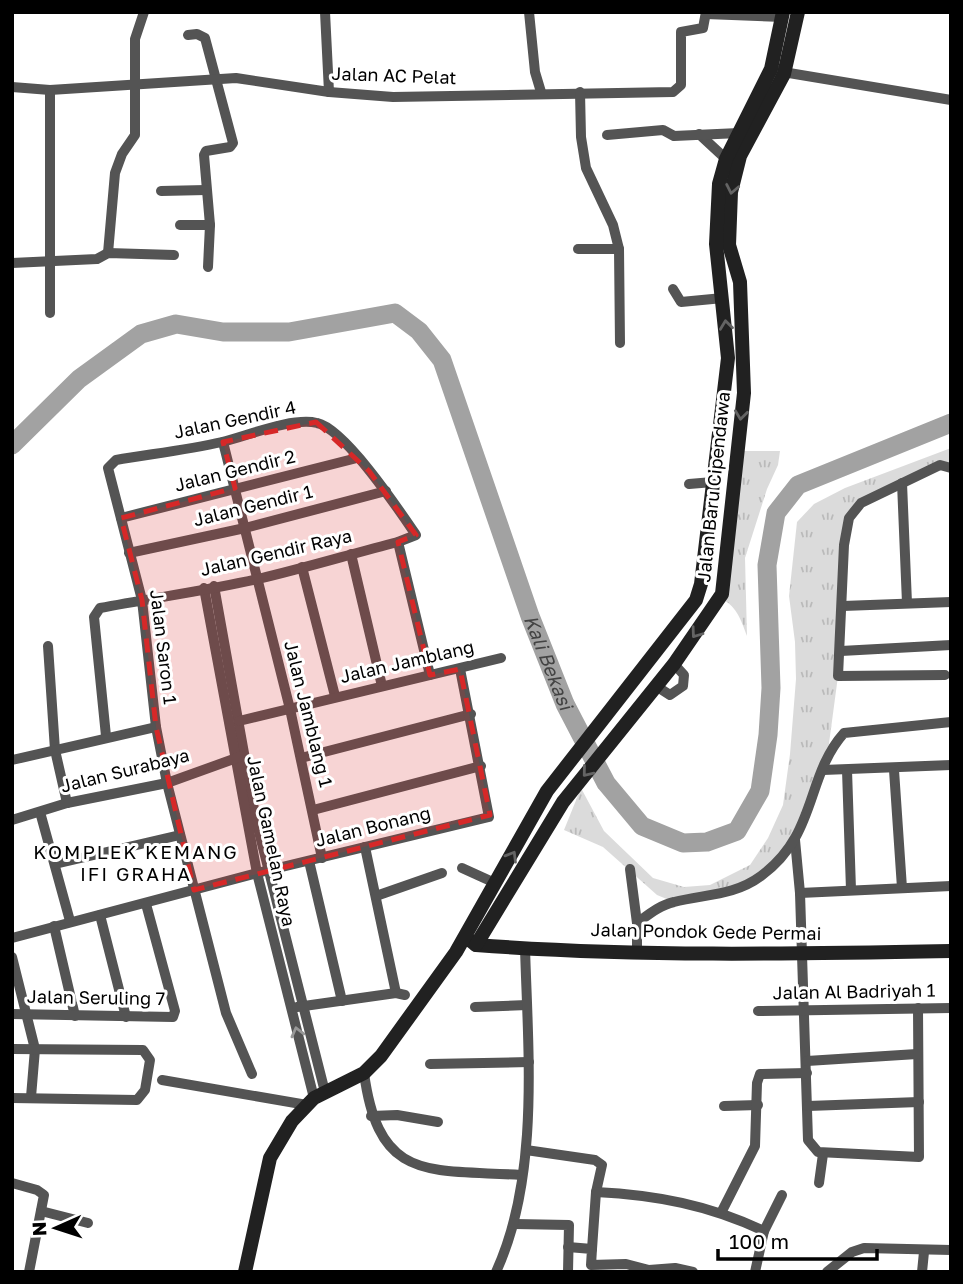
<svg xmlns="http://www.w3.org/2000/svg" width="963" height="1284" font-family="'Golos Text',sans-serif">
  <defs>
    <pattern id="grass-tufts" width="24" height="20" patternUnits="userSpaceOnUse" patternTransform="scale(1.75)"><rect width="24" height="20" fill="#dbdbdb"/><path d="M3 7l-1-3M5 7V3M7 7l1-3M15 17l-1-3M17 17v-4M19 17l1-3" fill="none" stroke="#bababa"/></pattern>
  </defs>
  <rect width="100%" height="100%" fill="#fff"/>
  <g fill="url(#grass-tufts)">
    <polygon points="951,448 951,462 861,503 849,518 838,676 828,751 804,826 761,876 730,893 674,902 657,895 603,847 564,830 581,788 604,831 653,878 684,887 710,885 750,865 768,838 783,805 790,754 796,679 795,642 789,596 797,522 814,504 845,488"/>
    <path d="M737,451h43l-2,14 -11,24 -22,69 2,78c-6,-16 -11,-32 -28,-38z"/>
  </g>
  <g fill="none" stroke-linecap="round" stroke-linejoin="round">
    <path stroke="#a2a2a2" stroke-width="19" id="s1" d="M12,445l67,-66 62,-45 35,-10 47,8h66l106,-19 24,18 23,29 88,256 35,88 41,79 36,43 41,17 24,-1 30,-11 23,-40 8,-56 3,-47 -4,-123 9,-52 22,-28 153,-62"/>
    <g stroke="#545454" stroke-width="10">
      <polyline points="325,12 329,92"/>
      <polyline points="529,12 535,72 541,92"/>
      <polyline points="706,14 783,17"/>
      <polyline points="188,35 197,34 205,38 233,143 230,147 206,151 204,155 210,225 208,267"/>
      <polyline points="777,71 951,100"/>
      <polyline points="12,87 50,90 236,78 329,92 393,97 673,92 681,85 681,32 703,28 706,12"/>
      <polyline points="50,90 50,313"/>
      <polyline points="580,92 581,137 586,168 613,225 619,249 620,343"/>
      <polyline points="699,134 726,159"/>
      <polyline points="607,135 663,130 674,136 739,133"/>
      <polyline points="161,191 206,190"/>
      <polyline points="180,225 210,225"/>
      <polyline points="578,249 619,249"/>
      <polyline points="108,253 115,173 122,154 135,135 135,39 144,12"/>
      <polyline points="12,263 97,259 108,253 174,255"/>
      <polyline points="673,289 681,302 723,298"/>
      <polyline points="223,442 290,709 322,858"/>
      <polyline points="902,483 907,603"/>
      <polyline points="689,484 713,482"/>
      <polyline points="121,518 357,458"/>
      <polyline points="398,542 430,675"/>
      <polyline points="129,553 245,528 386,491"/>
      <polyline points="351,554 382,686"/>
      <polyline points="302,567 335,696"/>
      <polyline points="214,586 256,820 325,1092"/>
      <polyline points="204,588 257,873 314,1098"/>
      <polyline points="843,606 951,602"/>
      <polyline points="48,646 55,750 67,803"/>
      <polyline points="841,651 951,645"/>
      <polyline points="945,675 838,676 844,545 849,518 861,503 940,465 951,468"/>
      <polyline points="656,686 670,695 683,686 684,675 674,664"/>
      <polyline points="239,721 501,658"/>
      <path d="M106,736l-12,-119 6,-9c52,-10 106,-17 158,-29 47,-11 93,-25 140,-37l18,-7c-17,-25 -71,-106 -99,-112 -25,-6 -70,13 -95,19 -35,8 -71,12 -106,18l-8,8 34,132 14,127 11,56 59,230 26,61"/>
      <polyline points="301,758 471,714"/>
      <polyline points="12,760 156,727"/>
      <polyline points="823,770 951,765"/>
      <polyline points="847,770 851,890"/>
      <polyline points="894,770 902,888"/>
      <polyline points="313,810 481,766"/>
      <polyline points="40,812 70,921"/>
      <polyline points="12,820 67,803 167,783 242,756"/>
      <polyline points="795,840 800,893 808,1140 818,1152 919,1157 918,1008"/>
      <polyline points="365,847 396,993"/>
      <polyline points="309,861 342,1001"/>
      <polyline points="55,864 180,835"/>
      <polyline points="462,868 495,883"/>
      <polyline points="630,869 637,923"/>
      <polyline points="800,893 951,886"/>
      <polyline points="376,896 442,873"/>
      <polyline points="100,915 126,1017"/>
      <polyline points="54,926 75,1016"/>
      <polyline points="12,938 257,873 489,817 460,669"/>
      <path d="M637,952v-29c11,-8 23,-18 37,-21 31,-8 60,-6 87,-26 57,-42 44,-99 83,-143l107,-11"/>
      <polyline points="12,957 35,1049 31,1097"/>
      <polyline points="297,1007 396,993 405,995"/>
      <polyline points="475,1007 527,1005"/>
      <polyline points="758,1011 951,1008"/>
      <polyline points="12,1014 173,1017 175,1011 146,904"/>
      <polyline points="12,1049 143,1050 150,1060 145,1090 137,1100 12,1098"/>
      <polyline points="807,1061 917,1054"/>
      <polyline points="430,1064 529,1062"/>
      <path d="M364,1073c15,110 64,96 157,102"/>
      <polyline points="162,1080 307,1105"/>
      <polyline points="724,1106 758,1105"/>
      <polyline points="808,1106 919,1102"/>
      <polyline points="371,1116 397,1115 438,1122"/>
      <polyline points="526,1150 595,1160 602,1165 596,1192 592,1249"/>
      <polyline points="12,1183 37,1190 44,1195 29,1272"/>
      <polyline points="819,1183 823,1154"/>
      <path d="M596,1192c60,3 113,13 168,39l-9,41"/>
      <polyline points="41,1211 88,1223"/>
      <polyline points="722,1211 755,1146 757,1083 760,1074 807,1073"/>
      <polyline points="515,1224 569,1225 568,1272"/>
      <polyline points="764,1231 782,1195"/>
      <polyline points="568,1247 592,1249 591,1265 626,1264 649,1270 675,1268 693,1272"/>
      <path d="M496,1272c44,-95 32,-221 29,-324"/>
      <polyline points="827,1272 852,1252 864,1248 951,1250"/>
      <polyline points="922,1272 924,1252"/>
    </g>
    <g stroke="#212121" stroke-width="14">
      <path d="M471,941l5,4c158,12 316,9 475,6"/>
      <polyline points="476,945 563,802 674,664 722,594 744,393 740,282 729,245 731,192 740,156 784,74 798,12"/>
      <polyline points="245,1272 270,1158 292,1121 314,1098 364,1073 381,1056 456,952 547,791 696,600 701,584 728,358 716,244 719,184 726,159 771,69 783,12"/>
    </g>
  </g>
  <defs><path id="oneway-chevron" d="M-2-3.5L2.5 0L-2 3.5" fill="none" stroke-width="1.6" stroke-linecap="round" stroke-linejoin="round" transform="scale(1.75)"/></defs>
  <g stroke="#646464">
    <use href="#oneway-chevron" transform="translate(732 189) rotate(101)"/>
    <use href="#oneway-chevron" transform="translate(726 325) rotate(-97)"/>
    <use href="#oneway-chevron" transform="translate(741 415) rotate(97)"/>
    <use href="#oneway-chevron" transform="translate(696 633) rotate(126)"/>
    <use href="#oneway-chevron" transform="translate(587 772) rotate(129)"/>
    <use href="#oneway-chevron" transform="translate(512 856) rotate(-59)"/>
  </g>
  <use stroke="#989898" href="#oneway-chevron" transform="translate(297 1032) rotate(-104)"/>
  <path fill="#d62828" fill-opacity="0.2" stroke="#d62828" stroke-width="5" stroke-dasharray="14 9" stroke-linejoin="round" d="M316,422l53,49 47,64 -18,7 32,133 30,-6 30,146 -296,75 -38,-163 -14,-127 -21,-82 114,-30 -12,-46z"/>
  <g text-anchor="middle" stroke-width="6" stroke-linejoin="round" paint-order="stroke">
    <g font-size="18" fill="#000" stroke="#fff">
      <text transform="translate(394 76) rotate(2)" y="6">Jalan AC Pelat</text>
      <text transform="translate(235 420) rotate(-12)" y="6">Jalan Gendir 4</text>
      <text transform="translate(235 471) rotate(-14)" y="6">Jalan Gendir 2</text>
      <text transform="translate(714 487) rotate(-84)" y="6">Jalan Baru Cipendawa</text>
      <text transform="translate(253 506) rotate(-14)" y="6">Jalan Gendir 1</text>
      <text transform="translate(276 553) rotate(-13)" y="6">Jalan Gendir Raya</text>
      <text transform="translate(163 647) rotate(83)" y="6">Jalan Saron 1</text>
      <text transform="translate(407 662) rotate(-13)" y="6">Jalan Jamblang</text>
      <text transform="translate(308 714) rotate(76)" y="6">Jalan Jamblang 1</text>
      <text transform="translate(125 771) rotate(-14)" y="6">Jalan Surabaya</text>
      <text transform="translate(373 827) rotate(-14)" y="6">Jalan Bonang</text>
      <text transform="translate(271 841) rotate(78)" y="6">Jalan Gamelan Raya</text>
      <text transform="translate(706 932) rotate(1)" y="6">Jalan Pondok Gede Permai</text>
      <text transform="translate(854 992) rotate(-1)" y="6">Jalan Al Badriyah 1</text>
      <text transform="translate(96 998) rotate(1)" y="6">Jalan Seruling 7</text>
    </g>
    <g font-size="19" font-style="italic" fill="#434343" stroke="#fff">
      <text dy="7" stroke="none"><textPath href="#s1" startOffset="816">Kali Bekasi</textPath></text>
    </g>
    <g font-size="19" letter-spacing="2" fill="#000" stroke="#fff">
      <text x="136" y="859">KOMPLEK KEMANG<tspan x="136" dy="22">IFI GRAHA</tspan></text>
    </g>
  </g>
  <rect width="963" height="1284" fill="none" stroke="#000000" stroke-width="28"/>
  <g transform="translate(56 1228) rotate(267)" stroke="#ffffff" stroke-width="5" paint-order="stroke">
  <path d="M0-5L12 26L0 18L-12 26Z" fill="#000000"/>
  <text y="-10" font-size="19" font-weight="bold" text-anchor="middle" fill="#000000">N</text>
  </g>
  <path d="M718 1249v10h159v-10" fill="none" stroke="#000000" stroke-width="3.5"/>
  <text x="729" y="1249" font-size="21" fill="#000000" stroke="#ffffff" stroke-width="5" paint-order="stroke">100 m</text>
</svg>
